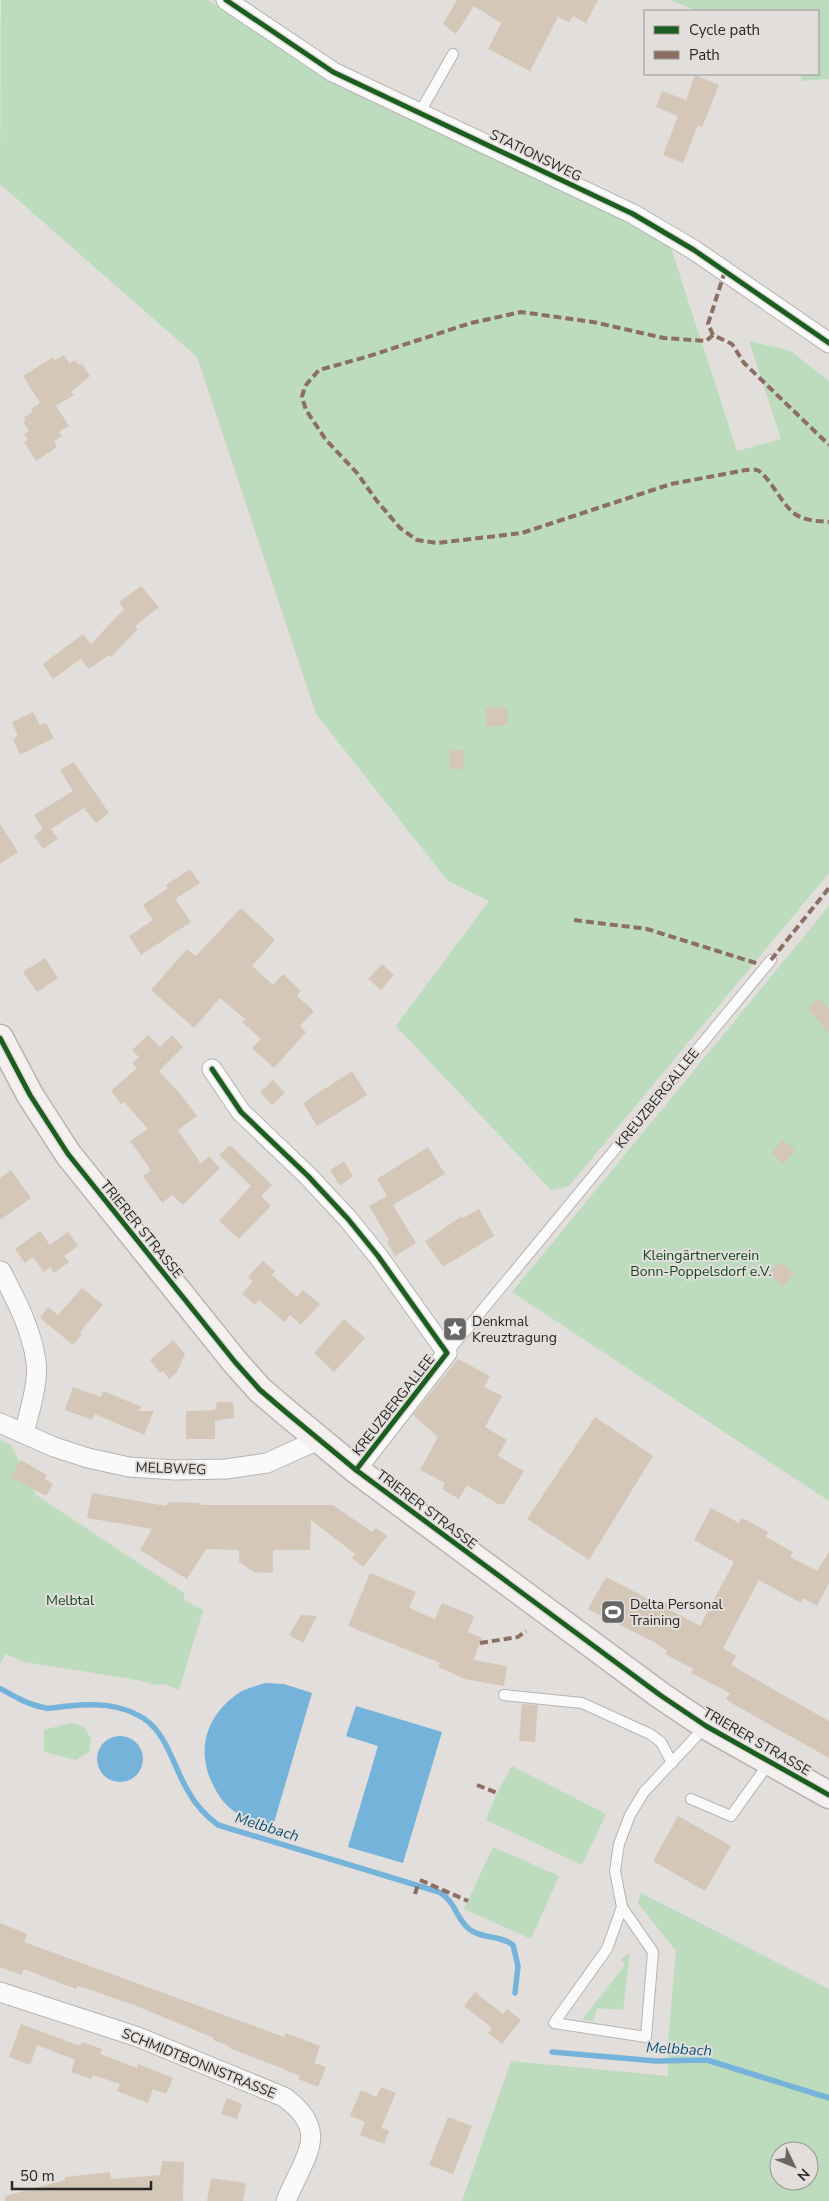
<svg xmlns="http://www.w3.org/2000/svg" width="829" height="2201" font-family="'Nunito Sans',sans-serif">
  <rect width="100%" height="100%" fill="#e1dedc"/>
  <g fill="#bcdcbd" fill-rule="evenodd">
    <polygon points="1,0 208,0 328,77 669,242 737,451 781,439 749,341 791,351 829,381 829,873 569,1186 551,1190 396,1026 489,901 448,881 316,714 197,357 0,184"/>
    <polygon points="670,0 829,0 829,79 803,81 798,74 818,74 818,11 698,11"/>
    <polygon points="829,906 829,1501 512,1292"/>
    <polygon points="0,1440 11,1445 36,1495 184,1593 184,1600 203,1610 179,1690 165,1684 156,1685 132,1679 24,1662 6,1654 0,1664"/>
    <polygon points="70,1723 83,1726 91,1738 89,1752 76,1760 44,1752 44,1730"/>
    <polygon points="512,1766 606,1814 582,1865 486,1820 497,1793"/>
    <polygon points="493,1847 559,1876 531,1939 464,1909"/>
    <path d="M641,1893l188,96v212h-367l49,-140 157,15v-34l8,-91 -38,-48zM779,2151h30v30h-30z"/>
    <polygon points="630,1953 623,2010 597,2008 593,2021 582,2020 625,1965 621,1959"/>
  </g>
  <g fill="#75b3db">
    <path d="M265,1683l19,1 28,9 -39,133c-13,-4 -31,-8 -42,-17 -8,-6 -14,-16 -18,-24 -18,-36 -6,-71 27,-93 7,-4 17,-6 25,-9z"/>
    <polygon points="356,1706 442,1732 403,1863 348,1847 378,1746 346,1736"/>
    <circle cx="120" cy="1759" r="23"/>
  </g>
  <g fill="none" stroke-linecap="round" stroke-linejoin="round">
    <g stroke="#75b3db" stroke-width="5.5">
      <path d="M1,1689c14,8 28,16 45,19 8,1 16,-2 23,-2 26,-3 51,-2 74,12 24,15 31,50 45,73 7,13 18,25 30,34l221,67c17,10 16,25 30,37 12,10 32,6 44,16l5,21 -3,27"/>
      <polyline points="552,2052 656,2061 707,2060 829,2098"/>
    </g>
  </g>
  <g fill="#d5c7b7">
    <polygon points="457,0 598,0 586,23 573,16 569,22 558,17 530,71 488,49 501,23 474,6 456,34 443,24"/>
    <polygon points="695,75 719,85 702,127 698,125 683,163 663,155 678,116 656,107 662,91 686,100"/>
    <polygon points="64,355 69,363 75,360 79,365 82,364 90,376 71,392 74,395 56,406 69,426 59,432 62,436 54,441 57,447 36,461 24,442 28,440 24,434 29,431 23,422 26,420 24,417 33,412 31,409 40,403 23,376 53,357 55,360"/>
    <polygon points="141,586 159,607 135,626 138,629 111,657 109,655 89,669 81,659 53,679 43,664 83,634 91,644 124,609 119,602"/>
    <polygon points="507,707 508,725 487,727 485,708"/>
    <polygon points="33,712 40,725 46,723 54,738 20,755 13,739 18,736 12,722"/>
    <rect x="450" y="750" width="14" height="19"/>
    <polygon points="74,762 109,813 96,823 84,808 51,829 58,839 43,849 34,836 43,829 34,815 73,791 60,770"/>
    <polygon points="0,824 18,852 0,864"/>
    <polygon points="190,869 200,883 175,899 166,885"/>
    <polygon points="168,888 191,922 141,955 129,936 153,920 143,905"/>
    <polygon points="241,908 275,940 252,966 273,985 283,974 301,991 297,996 314,1011 300,1026 306,1032 274,1068 252,1048 261,1039 242,1022 245,1019 220,998 194,1028 151,990 187,949 196,956"/>
    <polygon points="45,958 58,978 37,992 23,972"/>
    <polygon points="382,964 394,975 381,990 368,979"/>
    <polygon points="819,998 829,1009 829,1034 807,1008"/>
    <polygon points="148,1035 160,1047 172,1035 183,1047 159,1071 182,1096 197,1116 178,1130 201,1164 209,1156 220,1168 183,1205 172,1195 162,1203 143,1176 151,1170 130,1141 148,1129 124,1102 121,1104 111,1091 137,1068 132,1063 139,1057 132,1050"/>
    <polygon points="352,1071 367,1095 317,1126 303,1103"/>
    <polygon points="273,1080 285,1093 272,1105 260,1092"/>
    <polygon points="783,1140 795,1150 784,1164 771,1153"/>
    <polygon points="230,1145 272,1185 261,1196 271,1206 239,1239 219,1221 251,1186 219,1155"/>
    <polygon points="428,1147 445,1174 393,1205 416,1243 395,1256 387,1242 389,1240 369,1206 387,1196 377,1179"/>
    <polygon points="344,1161 353,1176 340,1186 330,1170"/>
    <polygon points="11,1170 31,1198 0,1220 0,1178"/>
    <polygon points="479,1209 494,1236 443,1267 425,1241 462,1216 463,1218"/>
    <polygon points="40,1231 50,1245 68,1232 78,1246 64,1256 69,1262 54,1273 50,1267 44,1272 33,1257 25,1263 15,1249"/>
    <polygon points="263,1261 275,1271 272,1275 297,1297 303,1290 320,1304 301,1325 290,1315 284,1322 259,1300 255,1305 242,1294 253,1281 248,1277"/>
    <polygon points="778,1262 794,1273 784,1286 769,1275"/>
    <polygon points="82,1288 103,1305 80,1332 82,1334 73,1345 40,1318 48,1307 58,1315"/>
    <polygon points="344,1319 365,1338 334,1372 314,1353"/>
    <polygon points="173,1340 185,1354 177,1372 169,1379 163,1371 160,1373 150,1360"/>
    <polygon points="458,1359 490,1376 484,1387 502,1396 485,1427 507,1440 498,1456 524,1471 504,1504 498,1504 467,1485 459,1499 442,1489 445,1483 420,1470 438,1437 413,1415"/>
    <polygon points="73,1387 101,1397 103,1391 142,1407 138,1411 154,1411 144,1435 95,1414 92,1420 65,1410"/>
    <polygon points="217,1402 233,1402 234,1418 215,1421 215,1439 186,1439 186,1411 215,1410"/>
    <polygon points="595,1417 653,1456 589,1560 527,1519"/>
    <polygon points="21,1460 47,1475 45,1479 53,1484 46,1496 11,1477"/>
    <polygon points="92,1493 166,1506 169,1502 201,1503 201,1505 333,1505 372,1532 376,1528 387,1536 363,1567 352,1558 355,1554 311,1520 310,1550 273,1550 273,1573 254,1572 239,1562 239,1550 206,1549 187,1579 140,1550 152,1529 87,1518"/>
    <polygon points="711,1508 739,1523 742,1518 768,1532 766,1537 793,1552 790,1557 817,1571 829,1552 829,1583 817,1606 803,1598 801,1603 759,1580 723,1648 736,1656 731,1665 829,1721 829,1758 735,1705 726,1699 730,1693 691,1673 693,1669 665,1654 667,1651 654,1642 588,1609 606,1577 656,1603 658,1599 672,1607 670,1610 700,1626 734,1562 694,1540"/>
    <polygon points="370,1573 416,1592 409,1608 435,1619 442,1603 474,1616 468,1632 482,1638 473,1660 507,1666 504,1686 465,1679 438,1667 440,1663 348,1626"/>
    <polygon points="301,1615 317,1616 303,1643 289,1635"/>
    <polygon points="522,1704 538,1705 535,1742 519,1741"/>
    <polygon points="678,1816 731,1846 705,1891 653,1861"/>
    <polygon points="0,1923 27,1934 24,1942 284,2037 286,2033 320,2046 314,2063 326,2067 318,2087 298,2079 300,2076 274,2065 229,2048 229,2046 213,2040 214,2038 134,2005 85,1988 77,1986 76,1989 24,1969 21,1975 0,1967"/>
    <polygon points="475,1992 503,2014 507,2009 521,2020 502,2044 488,2033 492,2028 464,2006"/>
    <polygon points="21,2024 80,2046 82,2042 102,2049 100,2054 137,2068 138,2064 173,2078 166,2094 153,2089 148,2103 117,2091 120,2084 93,2075 91,2079 71,2072 75,2060 37,2045 30,2065 9,2057"/>
    <polygon points="381,2087 396,2093 381,2128 389,2131 384,2144 360,2135 365,2122 350,2116 361,2090 376,2097"/>
    <polygon points="227,2098 242,2104 237,2119 221,2114"/>
    <polygon points="448,2117 472,2126 453,2174 429,2165"/>
    <polygon points="162,2161 184,2162 183,2201 5,2201 5,2196 65,2180 65,2177 110,2172 111,2179 160,2175"/>
    <polygon points="211,2178 246,2183 243,2201 207,2201"/>
  </g>
  <g fill="none" stroke-linecap="round" stroke-linejoin="round">
    <defs>
      <g id="lane">
        <polyline points="420,112 453,54"/>
        <polyline points="447,1353 771,960"/>
        <polyline points="504,1695 582,1703 650,1734 661,1742 672,1763"/>
        <polyline points="691,1799 731,1816 769,1763"/>
        <polyline points="622,1907 607,1949 554,2023 646,2037 653,1952 622,1907 615,1871 619,1844 630,1815 644,1792 705,1727"/>
      </g>
      <g id="street">
        <polyline points="226,0 333,72 633,214 694,250 829,343"/>
        <polyline points="212,1069 241,1112 308,1176 348,1219 378,1256 447,1353 356,1470"/>
        <path d="M1,1271c15,29 30,57 35,90 3,21 -7,52 -12,72"/>
        <polyline points="0,1423 54,1447 88,1458 129,1467 175,1470 226,1469 267,1463 318,1440"/>
        <path d="M0,1992l138,45 146,60c48,35 20,59 2,104"/>
      </g>
      <polyline id="secondary" points="0,1038 30,1095 68,1154 235,1362 260,1390 287,1413 356,1470 660,1695 706,1726 829,1795"/>
    </defs>
    <use href="#lane" stroke="#b6b4b2" stroke-width="12"/>
    <use href="#street" stroke="#b6b4b2" stroke-width="21"/>
    <use href="#secondary" stroke="#b6b4b2" stroke-width="29"/>
    <use href="#lane" stroke="#fafafa" stroke-width="10"/>
    <use href="#street" stroke="#fafafa" stroke-width="19"/>
    <use href="#secondary" stroke="#f4f0ef" stroke-width="26"/>
    <g stroke="#8d6e63" stroke-width="4" stroke-dasharray="8 4" stroke-linecap="butt">
      <polyline points="725,271 708,324 713,335 732,344 744,363 829,445"/>
      <path d="M713,335l-7,6 -42,-3 -71,-16 -72,-10 -50,11 -105,34 -47,13 -14,16 -3,11 4,13 20,30 31,33 20,28 23,27 17,12 20,3 85,-10 149,-49 75,-14c3,0 8,-1 11,0 12,5 24,34 38,44 10,7 22,7 34,8"/>
      <polyline points="574,920 647,929 759,964"/>
      <polyline points="771,960 829,888"/>
      <polyline points="480,1643 518,1637 526,1631"/>
      <polyline points="477,1785 497,1793"/>
      <polyline points="420,1880 468,1901"/>
      <polyline points="415,1894 418,1884"/>
    </g>
    <defs>
      <g id="cycleway">
        <polyline points="226,0 333,72 633,214 694,250 829,343"/>
        <polyline points="0,1038 30,1095 68,1154 235,1362 260,1390 287,1413 356,1470 660,1695 706,1726 829,1795"/>
        <polyline points="212,1069 241,1112 308,1176 348,1219 378,1256 447,1353 356,1470"/>
      </g>
    </defs>
    <use href="#cycleway" stroke="#e2dedb" stroke-width="8"/>
    <use href="#cycleway" stroke="#1b5e20" stroke-width="5"/>
  </g>
  <defs>
    <symbol id="sight-square" viewBox="-11 -11 22 22"><rect x="-9" y="-9" width="18" height="18" rx="4" fill="#696766" stroke="#e2dedb"/><path d="M0-6L1.8-2.2L6-1.7L2.9 1.2L3.7 5.4L0 3.3L-3.7 5.4L-2.9 1.2L-6-1.7L-1.8-2.2Z" fill="#fff"/></symbol>
    <symbol id="stadium-square" viewBox="-11 -11 22 22"><rect x="-9" y="-9" width="18" height="18" rx="4" fill="#696766" stroke="#e2dedb"/><path d="M0-5a6.5 5 0 1 0 0 10a6.5 5 0 1 0 0-10ZM-3.5-1.8h7v3.6h-7Z" fill="#fff"/></symbol>
  </defs>
  <g fill-rule="evenodd">
    <use href="#sight-square" x="441" y="1315" width="28" height="28"/>
    <use href="#stadium-square" x="599" y="1598" width="28" height="28"/>
  </g>
  <g text-anchor="middle" stroke-width="4" stroke-linejoin="round" paint-order="stroke">
    <g font-size="14" fill="#292726" stroke="#e2dedb">
      <text transform="translate(536 155) rotate(26)" y="5">STATIONSWEG</text>
      <text transform="translate(657 1098) rotate(-51)" y="5">KREUZBERGALLEE</text>
      <text transform="translate(142 1229) rotate(51)" y="5">TRIERER STRASSE</text>
      <text transform="translate(393 1405) rotate(-52)" y="5">KREUZBERGALLEE</text>
      <text transform="translate(171 1468) rotate(2)" y="5">MELBWEG</text>
      <text transform="translate(427 1509) rotate(37)" y="5">TRIERER STRASSE</text>
      <text transform="translate(757 1741) rotate(30)" y="5">TRIERER STRASSE</text>
      <text transform="translate(199 2063) rotate(22)" y="5">SCHMIDTBONNSTRASSE</text>
    </g>
    <g font-size="14" fill="#13481d" stroke="#e2dedb">
      <text x="701" y="1260">Kleingärtnerverein<tspan x="701" dy="16">Bonn-Poppelsdorf e.V.</tspan></text>
      <text x="70" y="1605">Melbtal</text>
    </g>
    <g font-size="14" fill="#292726" stroke="#e2dedb" text-anchor="start">
      <text x="472" y="1326">Denkmal<tspan x="472" dy="16">Kreuztragung</tspan></text>
      <text x="630" y="1609">Delta Personal<tspan x="630" dy="16">Training</tspan></text>
    </g>
    <g font-size="15" font-style="italic" fill="#10547a" stroke="#e2dedb">
      <text transform="translate(267 1827) rotate(17)" y="5">Melbbach</text>
      <text transform="translate(679 2049) rotate(3)" y="5">Melbbach</text>
    </g>
  </g>
  <rect x="644" y="10" width="175" height="65" fill="#e2dedb" stroke="#989593"/>
  <rect x="654" y="26" width="25" height="8" fill="#1b5e20" stroke="#989593"/>
  <text x="689" y="35" font-size="15" fill="#292726">Cycle path</text>
  <rect x="654" y="51" width="25" height="8" fill="#8d6e63" stroke="#989593"/>
  <text x="689" y="60" font-size="15" fill="#292726">Path</text>
  <g transform="translate(794 2166) rotate(133)"><circle r="24" fill="#e2dedb" stroke="#989593"/>
  <path d="M0-4L9 19L0 12L-9 19Z" fill="#696766"/>
  <text y="-8" font-size="14" font-weight="bold" text-anchor="middle" fill="#292726">N</text>
  </g>
  <path d="M12 2181v8h139v-8" fill="none" stroke="#292726" stroke-width="2.5"/>
  <text x="20" y="2181" font-size="15" fill="#292726" stroke="#e2dedb" stroke-width="4" paint-order="stroke">50 m</text>
</svg>
